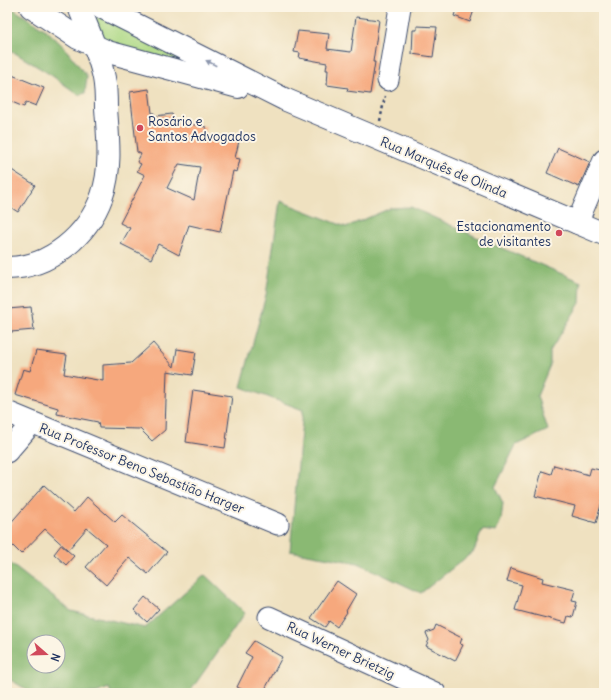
<svg xmlns="http://www.w3.org/2000/svg" width="611" height="700" font-family="Delius,sans-serif">
  <rect width="100%" height="100%" fill="#fcf5e5"/>
  <filter id="ink" filterUnits="userSpaceOnUse"><feTurbulence type="fractalNoise" baseFrequency=".025" numOctaves="2"/><feDisplacementMap in="SourceGraphic" scale="8" xChannelSelector="R" yChannelSelector="G"/><feConvolveMatrix kernelMatrix="1 2 1 2 8 2 1 2 1" color-interpolation-filters="sRGB"/></filter>
  <filter id="wash" filterUnits="userSpaceOnUse"><feTurbulence type="fractalNoise" baseFrequency=".012" numOctaves="4" result="noise"/><feDisplacementMap in="SourceGraphic" scale="16" xChannelSelector="R" yChannelSelector="G"/><feGaussianBlur stdDeviation="0.9" result="paint"/><feColorMatrix in="noise" values="0 0 0 0 0 0 0 0 0 0 0 0 0 0 0 0 0 1.4 0 .05"/><feComposite in="paint" operator="in"/></filter>
  <g filter="url(#wash)">
    <rect width="100%" height="100%" fill="#efe1c0"/>
    <polygon fill="#add986" stroke="#648472" points="89,12 243,81 100,41"/>
    <g fill="#8ab973" stroke="#527468" fill-rule="evenodd">
      <polygon points="7,7 10,7 46,30 63,46 87,76 85,93 79,95 51,75 7,48"/>
      <polygon points="280,201 346,227 391,208 411,207 483,240 581,282 580,303 550,351 550,365 537,396 548,430 516,445 495,487 503,503 501,520 496,532 482,530 474,551 421,593 358,563 290,551 303,410 241,387 266,295"/>
      <path d="M7,561l64,50 74,17 60,-53 40,38 -54,77 7,3h-87l-2,-5 -13,5h-63l-26,-15zM34,642h24v24h-24z"/>
    </g>
    <g id="blocks">
      <g fill="#f6a87d" fill-rule="evenodd">
        <polygon points="457,7 475,7 470,22 454,16"/>
        <polygon points="356,17 379,20 373,62 375,62 370,94 347,91 348,88 327,85 328,70 326,70 327,63 299,58 300,53 294,52 298,31 329,34 327,49 351,52"/>
        <polygon points="417,26 437,27 433,57 412,54 413,30 417,30"/>
        <polygon points="7,73 44,88 36,106 26,102 24,107 7,100"/>
        <path d="M149,89l3,24h2l1,3 17,-2 2,7 32,6 -1,7 34,7 -4,17 5,1 -3,13 -4,-1 -13,61 -31,-7 -10,30 -21,-11 -7,15 -30,-15 9,-16 -10,-5 25,-48 -8,-4 4,-7 -4,-2 4,-8 -4,-2 -7,-60zM179,164l21,3 -6,33 -27,-12z"/>
        <polygon points="558,148 590,162 579,187 547,173"/>
        <polygon points="7,167 35,185 18,212 7,205"/>
        <polygon points="31,307 34,330 11,332 8,309"/>
        <polygon points="153,343 174,367 177,349 196,352 192,375 167,371 165,430 152,441 140,429 99,428 98,422 57,414 58,408 15,395 23,369 30,371 36,351 67,355 64,374 103,381 103,365 131,363"/>
        <polygon points="193,390 232,396 225,448 186,442"/>
        <polygon points="554,465 589,475 591,468 604,471 604,494 596,523 572,516 575,506 535,496 542,471 551,474"/>
        <polygon points="44,485 74,512 87,497 115,522 122,515 167,552 148,574 129,558 106,585 86,567 106,544 87,528 68,550 45,529 21,554 7,540 7,527"/>
        <polygon points="61,545 74,556 66,565 54,554"/>
        <polygon points="511,568 543,578 542,582 575,590 572,601 577,602 573,617 568,616 566,623 515,610 522,585 507,581"/>
        <polygon points="337,581 356,594 346,611 347,612 337,627 329,621 325,627 311,618"/>
        <polygon points="145,597 159,609 147,622 134,610"/>
        <polygon points="436,625 462,638 460,644 463,645 455,661 426,646 429,640 426,633 434,630"/>
        <polygon points="254,641 282,657 263,693 249,693 237,687 252,657 245,653"/>
      </g>
    </g>
  </g>
  <g filter="url(#ink)">
    <use href="#blocks" fill-opacity="0" stroke="#3b4a6d" stroke-width="1"/>
    <g fill="none" stroke-linecap="round" stroke-linejoin="round">
      <defs>
        <g id="minor">
          <polyline points="388,80 400,7"/>
          <polyline points="577,223 604,160"/>
          <polyline points="7,412 278,524"/>
          <polyline points="7,452 32,423"/>
          <polyline points="269,617 435,693"/>
        </g>
        <g id="major">
          <polyline points="31,7 78,38 108,52 238,87"/>
          <polyline points="101,7 284,99 604,234"/>
          <path d="M7,268c43,0 81,-33 95,-72 10,-28 6,-59 4,-88 0,-9 0,-20 -2,-30 -5,-25 -16,-48 -25,-71"/>
        </g>
      </defs>
      <use href="#minor" stroke="#3b4a6d" stroke-width="23"/>
      <use href="#major" stroke="#3b4a6d" stroke-width="24"/>
      <polyline stroke="#3b4a6d" stroke-width="2.5" stroke-dasharray="3 3" stroke-linecap="butt" points="380,121 385,96"/>
      <use href="#minor" stroke="#fff" stroke-width="21"/>
      <use href="#major" stroke="#fff" stroke-width="22"/>
    </g>
    <defs><path id="oneway-solid" d="M-6-.8H1V-3.2L6.5 0L1 3.2V.8H-6Z"/></defs>
    <use fill="#8d97ae" href="#oneway-solid" transform="translate(211 63) rotate(-153)"/>
  </g>
  <g fill="#d1495b" stroke="#fcf5e5" stroke-width="1.5">
    <circle cx="140" cy="128" r="4"/>
    <circle cx="559" cy="233" r="4"/>
  </g>
  <g text-anchor="middle" stroke-width="4" stroke-linejoin="round" paint-order="stroke">
    <g font-size="13" fill="#1b2f5e" stroke="#fcf5e5" text-anchor="start">
      <text x="148" y="126">Rosário e<tspan x="148" dy="15">Santos Advogados</tspan></text>
      <text x="551" y="231" text-anchor="end">Estacionamento<tspan x="551" dy="15">de visitantes</tspan></text>
    </g>
    <g font-size="13" fill="#1b2f5e" stroke="#fcf5e5">
      <text transform="translate(444 167) rotate(23)" y="5">Rua Marquês de Olinda</text>
      <text transform="translate(142 468) rotate(22)" y="5">Rua Professor Beno Sebastião Harger</text>
      <text transform="translate(341 650) rotate(25)" y="5">Rua Werner Brietzig</text>
    </g>
  </g>
  <rect width="611" height="700" fill="none" stroke="#fcf5e5" stroke-width="24"/>
  <g transform="translate(46 654) rotate(110)"><circle r="19" fill="#fcf5e5" stroke="#a2a6af"/>
  <path d="M0-3L7 15L0 10L-7 15Z" fill="#d1495b"/>
  <text y="-6" font-size="11" font-weight="bold" text-anchor="middle" fill="#1b2f5e">N</text>
  </g>
</svg>
